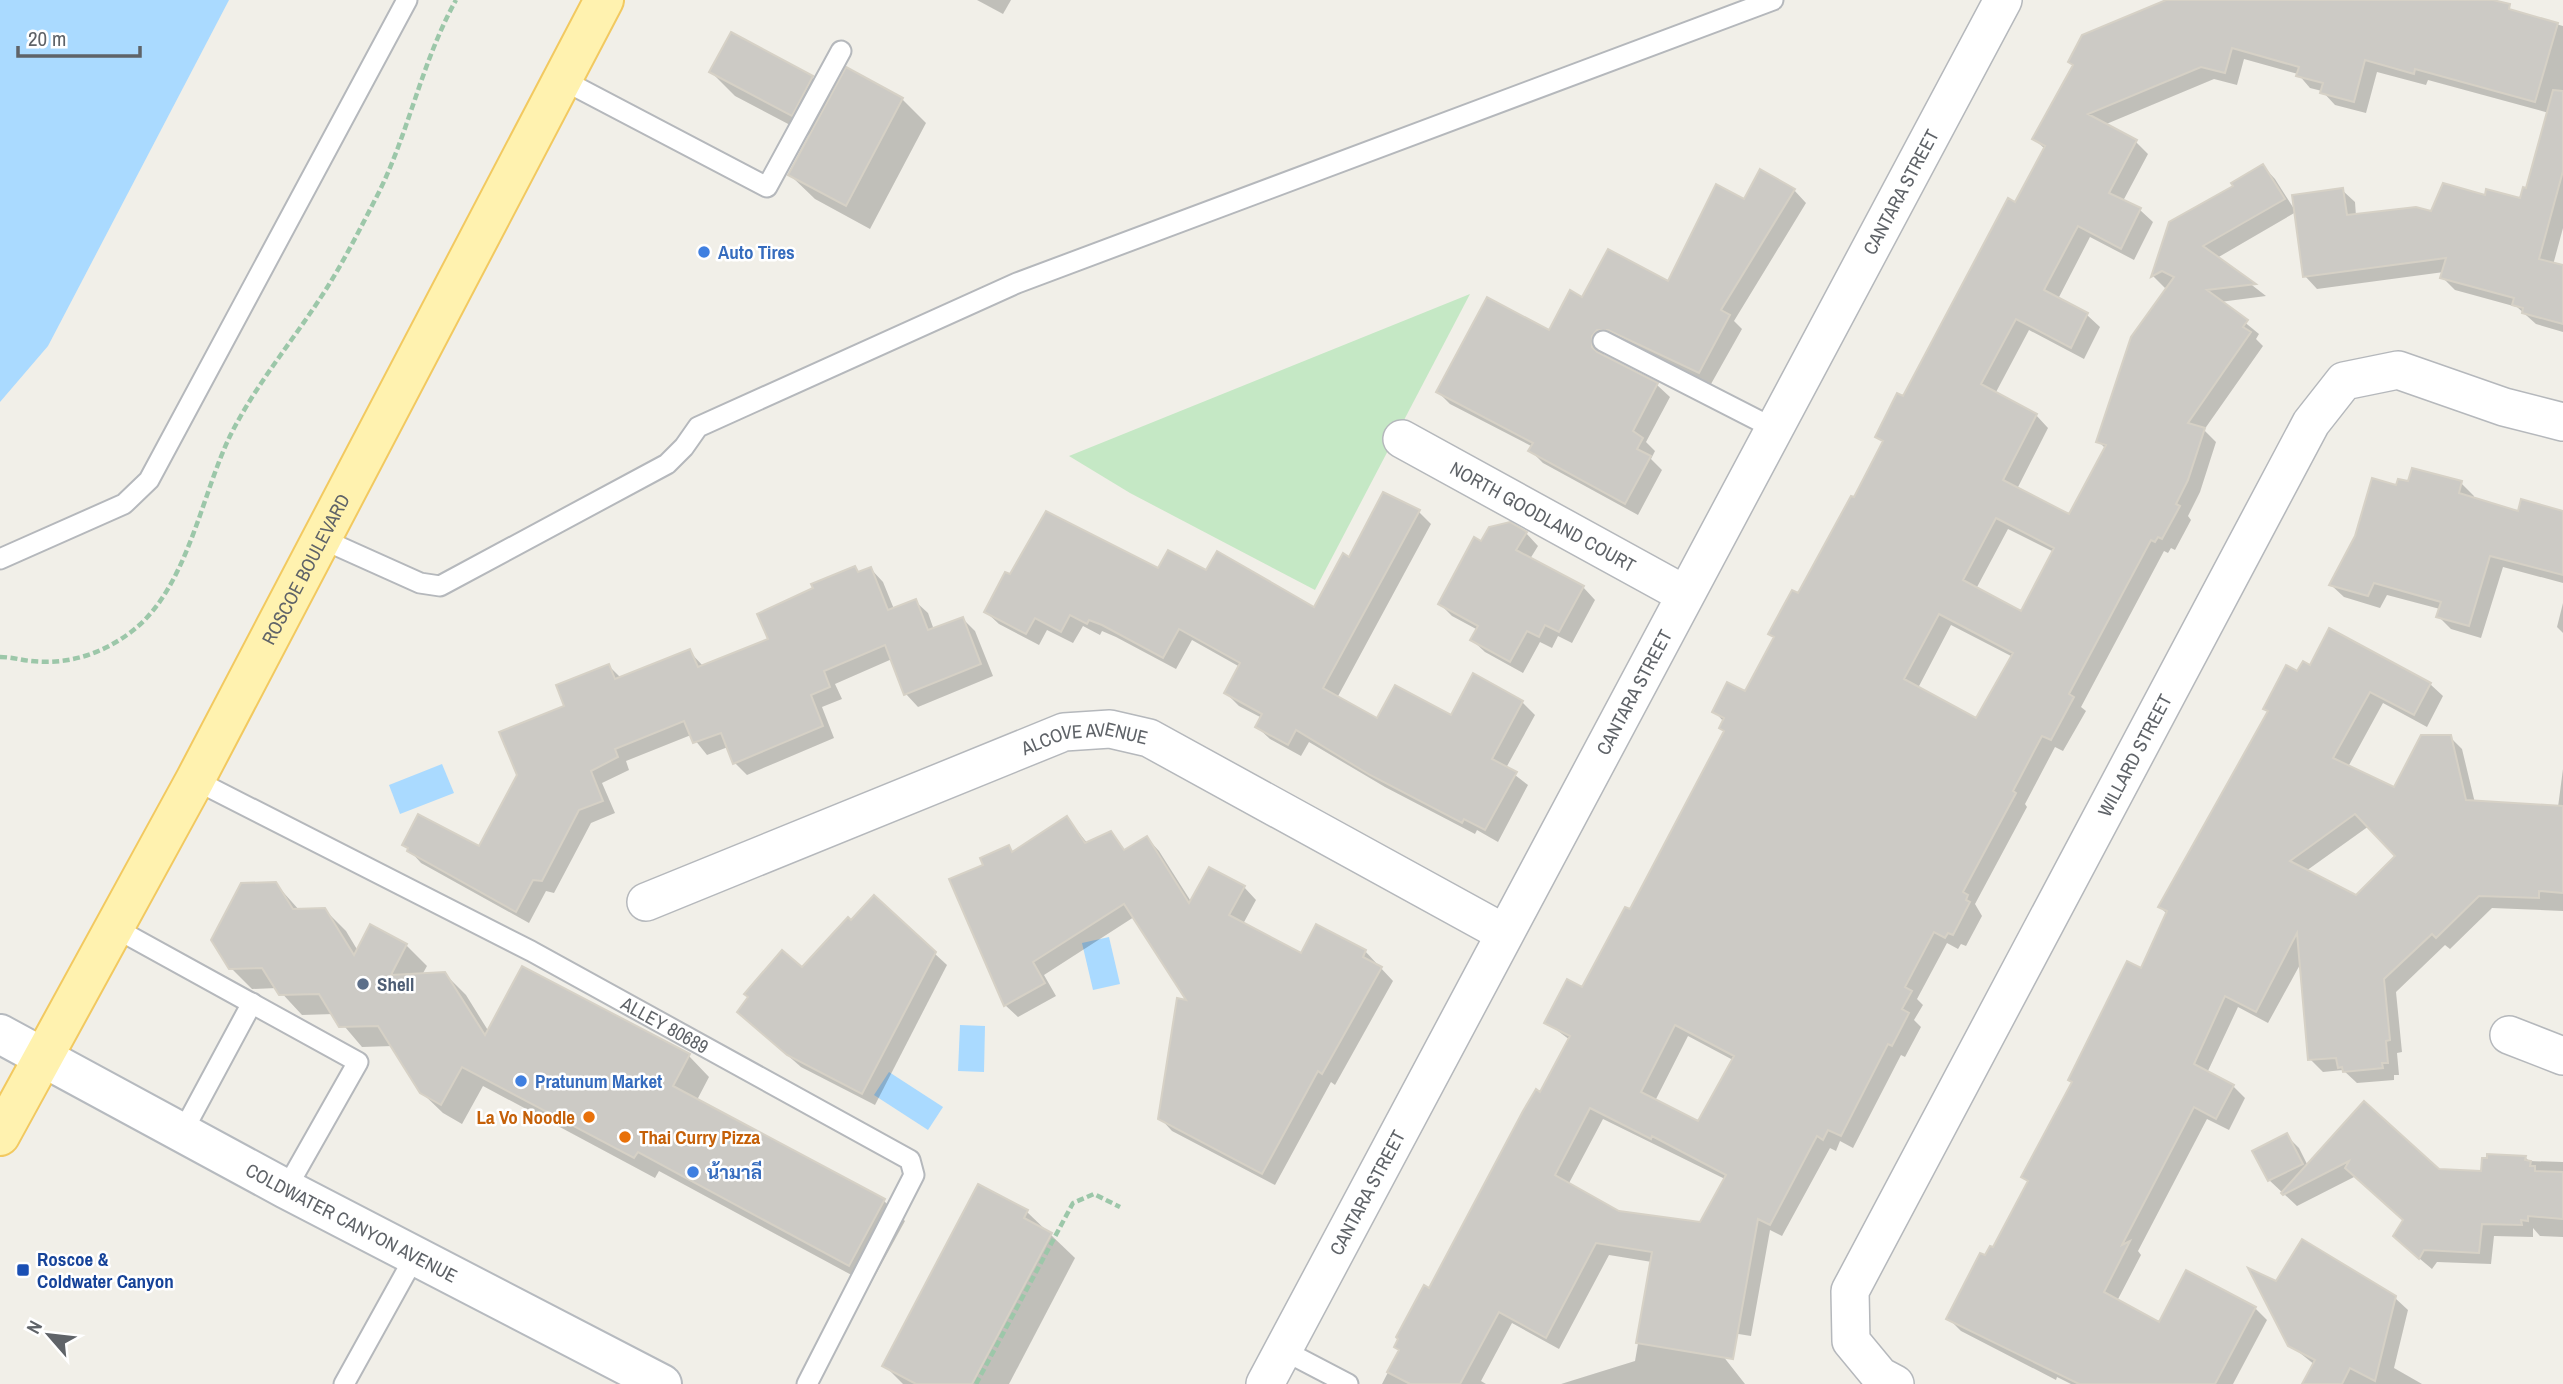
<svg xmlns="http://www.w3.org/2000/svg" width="2563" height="1384" font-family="'Archivo Narrow',Sarabun,sans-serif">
  <rect width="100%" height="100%" fill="#f1efe8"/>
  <polygon fill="#c5e8c5" points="1470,294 1315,590 1130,493 1069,456"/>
  <g fill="#aadaff">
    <polygon points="0,0 229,0 48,346 0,402"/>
    <polygon points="442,764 454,793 400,814 389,785"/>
    <polygon points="1109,937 1120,984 1093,990 1082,943"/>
    <polygon points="960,1025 985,1026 984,1072 958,1071"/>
    <polygon points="889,1072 943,1107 928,1130 874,1095"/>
  </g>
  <g fill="#0003" fill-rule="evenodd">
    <polygon points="977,0 1011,0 1003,14"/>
    <path d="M2167,0h300l96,26v202l-10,37 10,2v65l-27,-8 -19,-17 -62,-17 -13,-13 2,-5 -127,17 -12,-13 37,-86 13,12 1,14 76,-3 54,-16 35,3 6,-10 22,-77 -121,-33 -2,5 -49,-13 -11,41 -31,-8 -13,-14 -12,-3 -12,-14 -54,-15 -7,26 -23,-6 -110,46 32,17 12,12 -25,47 17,9 13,12 -19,38 -44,-23 -32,62 29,16 13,12 -16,32 -55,-29 -34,64 41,21 12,13 -31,61 53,27 36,-67 -8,-8 73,-157 -6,4 -12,-12 18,-53 64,-36 28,-21 12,13 21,33 -79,46 49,38 -46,6 39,32 -3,5 7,7 -59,84 12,12 -16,50 -12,24 3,4 -16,30 -4,-2 -3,5 -4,-2 -83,156 5,4 -23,40 -8,-4 -30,57 2,3 -52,97 7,12 -16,30 -5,-2 -3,5 -11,-6 -30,56 6,6 -9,15 7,7 -16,30 -4,-2 -48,93 -13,-7 -4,10 -6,-3 -48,88 -12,-6 -19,106 -50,-8 44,56h-184l74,-23 17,-99 -43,-7 -50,94 -47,-26 -31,58 5,3h-104l48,-94 140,-250 -24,-18 37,-32 48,-78 95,-179 -2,-11 -10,-11 31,-17 139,-251 -7,-7 27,-38 141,-249 -11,-10zM2008,529l46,23 -32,61 -46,-24zM1951,625l62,32 -36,64 -59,-33zM1688,1036l45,24 -34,63 -44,-22zM1603,1119l122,60 -24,45 -82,-12 -51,-27z"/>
    <polygon points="732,34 812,78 832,97 902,99 926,123 870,229 815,199 790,175 811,136 735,96 711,72"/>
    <polygon points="1794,190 1806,203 1734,321 1742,329 1711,384 1622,342 1604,349 1604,357 1657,385 1670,397 1646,442 1655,451 1651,459 1662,470 1638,515 1543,463 1531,451 1533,447 1450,404 1438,392 1550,333 1583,300 1669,284 1745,202"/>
    <polygon points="2461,483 2474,496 2473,499 2519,513 2563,513 2563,583 2503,567 2481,638 2451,629 2438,616 2440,609 2387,595 2380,608 2344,597 2331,585 2398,487"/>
    <polygon points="1419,512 1431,524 1337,698 1378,720 1451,717 1474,676 1522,702 1535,715 1506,768 1528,785 1498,842 1477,830 1475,834 1385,787 1309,742 1301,756 1270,739 1257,727 1262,718 1239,706 1226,693 1240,667 1192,640 1176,669 1116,637 1102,631 1100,635 1083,626 1073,643 1047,630 1039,645 999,624 986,612 1159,570 1206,573 1315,610 1350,559"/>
    <polygon points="1526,533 1538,546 1530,559 1583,587 1595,600 1572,643 1558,636 1552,648 1540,642 1523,673 1485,652 1472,640 1478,630 1452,616 1440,604 1482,543"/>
    <polygon points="855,568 860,573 871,569 883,582 894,609 915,601 928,613 934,630 963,619 975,631 993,676 918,707 906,694 892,659 835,684 842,699 822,707 834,738 747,775 735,763 728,747 707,755 691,735 626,761 629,770 602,783 615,813 591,823 554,893 546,891 529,923 421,863 404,844 479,848 566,707 609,666 621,678 689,651 704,667 770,640"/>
    <polygon points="2563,603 2563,633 2557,627"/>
    <path d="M2311,667l119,17 13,12 -16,31 -44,-24 -35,64 47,23 55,-53 12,12 13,54 83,4 5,-38v142l-71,-3 -42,41 -5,-4 -49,47 6,60 -5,1 2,22h-5v5l-37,3 -14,-13 -20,2 -13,-13 -8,-98 -34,62 -30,-16 -31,66 26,13 12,12 -16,32 -22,-11 -69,132 3,4 -24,46 43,23 95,-16 12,12 -34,64h-162l-14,-7 -1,3 -95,-49 -13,-13 45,-68 36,-67 -6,-6 119,-207 25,-56 -7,-7 109,-195 -4,-4 33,-34zM2369,826l29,30 -42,42 -50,-27z"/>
    <polygon points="1067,818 1088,844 1111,833 1126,851 1147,838 1159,851 1192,903 1244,887 1256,900 1243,924 1301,955 1365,951 1393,981 1335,1085 1331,1082 1275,1185 1172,1131 1160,1118 1189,1002 1134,917 1044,975 1056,996 1018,1017 1005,1005 1008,847 1014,853"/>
    <polygon points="275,883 300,911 325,910 346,931 358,951 406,945 427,966 422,975 445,974 466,995 489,1032 689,1056 709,1077 697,1100 884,1201 905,1221 870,1285 659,1171 655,1178 483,1086 462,1124 443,1113 421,1092 393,1046 362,1047 334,1014 302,1015 277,988 252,989 231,968"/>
    <polygon points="934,953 947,965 875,1105 801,1067 752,1024 802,969"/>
    <polygon points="2364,1103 2438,1170 2483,1173 2525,1157 2529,1161 2563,1162 2563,1237 2540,1236 2533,1228 2533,1237 2494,1236 2491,1264 2437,1262 2432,1269 2407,1248 2405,1220 2356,1176 2297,1206 2269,1180 2286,1135 2299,1148 2308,1166"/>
    <polygon points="979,1186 1027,1212 1075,1258 1009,1384 903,1384 884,1365"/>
    <polygon points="2277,1283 2395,1298 2408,1310 2394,1368 2422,1384 2304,1384 2315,1365 2290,1345"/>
  </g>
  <g fill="#cccac5" stroke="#d6d1c6" stroke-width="2" fill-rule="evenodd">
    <path d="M2166,0h327l17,4 -1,5 49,14 -23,79 -120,-33 -1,5 -49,-14 -11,42 -34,-9 3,-10 -27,-7 3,-9 -67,-19 -7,25 -24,-6 -113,47 49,26 -28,53 32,15 -20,41 -43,-23 -34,64 44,23 -17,35 -55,-29 -35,65 56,30 -34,66 66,34 37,-69 -10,-3 35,-105 43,-60 -12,-6 -11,6 18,-55 64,-36 -2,-3 32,-19 22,35 -82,47 53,38 -49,6 41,30 -5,7 8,5 -63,91 17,5 -17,52 -12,24 4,2 -18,33 -4,-2 -3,5 -4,-2 -82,154 5,3 -23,43 -9,-4 -29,55 3,2 -53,99 5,3 -2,5 4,2 -17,33 -5,-2 -3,5 -11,-6 -29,55 7,4 -10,18 7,4 -17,33 -4,-2 -47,92 -13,-6 -5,10 -6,-4 -47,89 -12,-6 -25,140 -97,-16 16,-91 -56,-9 -50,95 -47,-26 -39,72h-50l-23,-12 12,-22 -5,-3 4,-8 -2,-2 28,-52 5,3 94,-177 13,-22 4,3 30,-56 -26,-13 23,-44 15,8 43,-80 5,2 94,-178 -5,-3 5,-10 -12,-6 15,-30 18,9 29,-54 -6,-3 24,-44 6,3 53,-97 3,1 29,-56 -8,-4 22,-44 6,3 105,-198 7,4 30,-56 -13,-7 41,-74 -5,-3 14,-27zM1996,518l58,30 -33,63 -58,-31zM1939,614l74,39 -37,65 -72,-39zM1675,1025l59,31 -36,65 -57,-29zM1590,1108l61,31 1,-3 74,39 -26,47 -81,-11 -64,-36z"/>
    <polygon points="731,32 813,76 792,116 709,72"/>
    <polygon points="846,67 903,98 846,206 788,175"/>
    <polygon points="2553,90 2563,91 2563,171 2539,259 2563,265 2563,324 2522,313 2523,308 2512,305 2514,298 2440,278 2446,258 2303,277 2292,195 2343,188 2347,215 2416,207 2431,211 2443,183 2485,195 2486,189 2520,198 2523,187 2526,188"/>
    <polygon points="1760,169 1795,189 1721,310 1730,315 1699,373 1608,330 1597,330 1592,336 1592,347 1597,352 1658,383 1633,431 1643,438 1637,449 1651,456 1625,504 1528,451 1533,443 1436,392 1487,297 1549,330 1570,290 1582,297 1608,249 1668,281 1716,184 1744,199"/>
    <polygon points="2412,468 2462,481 2459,493 2518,511 2521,499 2563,511 2563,575 2490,556 2469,626 2436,617 2441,602 2374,583 2368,596 2329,585 2355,536 2372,478 2396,485 2398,479 2408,481"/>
    <polygon points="1383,492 1420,510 1323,688 1377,718 1395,685 1451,715 1473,673 1523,701 1492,759 1517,772 1485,830 1464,819 1462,823 1370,775 1296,730 1288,745 1255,727 1262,714 1224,693 1240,663 1179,629 1163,658 1102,625 1089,620 1087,624 1070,615 1061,632 1035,618 1026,634 984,612 1005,572 1010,574 1046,511 1158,568 1168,550 1206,570 1217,551 1314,607 1343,553 1349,557"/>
    <polygon points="1510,522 1527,532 1516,550 1584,586 1559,632 1545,625 1539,637 1527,631 1510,662 1470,640 1478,626 1438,604 1474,537 1481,541 1489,527"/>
    <polygon points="855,566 858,572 871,567 888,610 916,599 928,630 963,617 981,664 904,695 885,645 824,671 830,687 811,695 823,726 733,764 721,733 693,743 684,721 615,749 618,757 591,771 603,801 579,810 542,881 533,880 516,912 407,851 408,848 402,845 418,814 479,846 517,775 499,732 564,706 556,685 609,664 615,679 690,649 698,667 768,639 757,614 813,588 811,584"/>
    <path d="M2329,628l102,55 -17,32 -44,-23 -37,66 61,29 27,-52h30l15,65 97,6v87l-24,-2v7l-60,-2 -43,42 -4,-4 -48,45 6,61 -4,1 2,22h-6l1,5 -40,4 -1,-5 -4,1 -2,-10 -28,2 -11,-127 -41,79 -31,-16 -31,68 40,21 -18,34 -22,-12 -72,138 8,-4 -26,51 55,30 27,-52 70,37 -41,77h-136l-133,-65 34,-66 5,2 5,-9 3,1 35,-66 -7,-4 51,-95 -4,-2 59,-119 14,7 26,-57 -9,-4 110,-196 -5,-2 23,-44 11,6 6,-10 7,4zM2355,814l40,42 -39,39 -66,-34z"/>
    <polygon points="1067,816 1085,843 1111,831 1124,850 1147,836 1189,903 1209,867 1245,886 1229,915 1301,953 1316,924 1366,950 1363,957 1382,967 1322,1074 1318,1071 1262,1174 1158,1119 1177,998 1186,1000 1124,904 1033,962 1045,983 1004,1006 949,879 983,865 980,858 1009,845 1012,852"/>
    <polygon points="276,882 293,909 325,908 354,955 370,924 407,944 391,975 445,972 485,1035 522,966 690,1054 673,1086 885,1199 849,1266 638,1152 634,1158 462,1067 441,1105 420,1093 378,1026 339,1027 319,994 279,995 262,968 229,969 211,940 241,883"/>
    <polygon points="874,895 936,952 862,1094 787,1055 737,1012 748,997 744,994 782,950 802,967 848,917 851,920"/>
    <polygon points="2364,1101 2439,1169 2481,1171 2482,1158 2487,1158 2487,1154 2526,1156 2525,1160 2531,1161 2530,1166 2535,1166 2535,1171 2563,1172 2563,1219 2528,1216 2528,1221 2521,1220 2522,1225 2482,1224 2479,1253 2424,1250 2419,1259 2393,1236 2403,1220 2345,1168 2349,1161 2283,1195 2281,1193"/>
    <polygon points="2287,1133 2303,1164 2268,1181 2252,1151"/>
    <polygon points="978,1184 1028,1210 1024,1218 1052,1233 972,1384 916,1384 882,1366"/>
    <polygon points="2302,1239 2396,1296 2375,1381 2350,1368 2342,1384 2302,1384 2315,1360 2288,1346 2248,1268 2276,1281"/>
  </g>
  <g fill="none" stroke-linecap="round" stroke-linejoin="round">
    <defs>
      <g id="lane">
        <polyline points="563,80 767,187 841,51"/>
        <polyline points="1603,341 1773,428"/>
        <polyline points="322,539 420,583 440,586 667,464 684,447 698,427 1017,283 1773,0"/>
        <polyline points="0,559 124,504 149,480 407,0"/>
        <path id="s1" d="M195,780l336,171 379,209 4,15 -107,209"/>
        <polyline points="115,928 358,1062 286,1189"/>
        <polyline points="182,1133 252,1003"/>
        <polyline points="1283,1350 1348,1384"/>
        <polyline points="344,1384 415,1256"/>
      </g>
      <g id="street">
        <path id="s2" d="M1402,439l282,155"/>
        <path id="s3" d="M646,902l418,-170 46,-3 39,9 355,195"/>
        <polyline points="2509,1035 2563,1056"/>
        <path id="s4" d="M1265,1384l738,-1384"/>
        <path id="s5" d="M1895,1384l-15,-8 -29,-35 -1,-50 461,-868 33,-42 54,-11 106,37 59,15"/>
      </g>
      <g id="secondary">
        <path id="s6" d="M0,1034l286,155 376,195"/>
      </g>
      <g id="primary">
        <path id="s7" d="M0,1136l195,-356 409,-780"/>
      </g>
    </defs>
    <use href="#lane" stroke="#b5b8bc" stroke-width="23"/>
    <use href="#street" stroke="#b5b8bc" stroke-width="40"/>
    <use href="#secondary" stroke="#b6babf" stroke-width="42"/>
    <use href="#primary" stroke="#f2c960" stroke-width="42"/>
    <g stroke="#9cc7a9" stroke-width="4.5" stroke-dasharray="7 3.5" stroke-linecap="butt">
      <path d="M0,657c11,0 21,3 31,4 37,4 71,-7 100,-29 56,-42 70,-136 99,-196 26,-52 62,-94 93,-142 20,-31 37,-65 54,-98 32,-63 44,-133 79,-196"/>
      <polyline points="976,1384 1073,1203 1094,1194 1120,1207"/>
    </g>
    <use href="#lane" stroke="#fff" stroke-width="19"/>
    <use href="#street" stroke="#fff" stroke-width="37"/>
    <use href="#secondary" stroke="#fff" stroke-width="38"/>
    <use href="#primary" stroke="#fff2af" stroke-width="38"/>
  </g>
  <g fill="#3f7fe0" stroke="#fff" stroke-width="2.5">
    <circle cx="704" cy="252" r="7"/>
    <circle cx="521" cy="1081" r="7"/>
    <circle cx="693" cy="1172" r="7"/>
  </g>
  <circle fill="#5c6f8a" stroke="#fff" stroke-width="2.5" cx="363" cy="984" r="7"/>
  <g fill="#e8710a" stroke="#fff" stroke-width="2.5">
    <circle cx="589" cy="1117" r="7"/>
    <circle cx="625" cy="1137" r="7"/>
  </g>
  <rect fill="#1a4fb4" stroke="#fff" stroke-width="2.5" x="16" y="1263" width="14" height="14" rx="3.5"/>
  <g text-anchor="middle" stroke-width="5" stroke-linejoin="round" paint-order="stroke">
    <g font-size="19" fill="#5f6368" stroke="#fff">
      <text dy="7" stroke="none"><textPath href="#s4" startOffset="1351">CANTARA STREET</textPath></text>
      <text dy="7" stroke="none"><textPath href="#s2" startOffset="161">NORTH GOODLAND COURT</textPath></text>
      <text dy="7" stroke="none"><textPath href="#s7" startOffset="644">ROSCOE BOULEVARD</textPath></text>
      <text dy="7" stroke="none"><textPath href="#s4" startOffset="784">CANTARA STREET</textPath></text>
      <text dy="7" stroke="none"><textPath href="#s3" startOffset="471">ALCOVE AVENUE</textPath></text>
      <text dy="7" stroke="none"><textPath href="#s5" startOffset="719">WILLARD STREET</textPath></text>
      <text dy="7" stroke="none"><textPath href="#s1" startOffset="530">ALLEY 80689</textPath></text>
      <text dy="7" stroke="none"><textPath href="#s4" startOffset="217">CANTARA STREET</textPath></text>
      <text dy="7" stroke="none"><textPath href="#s6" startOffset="399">COLDWATER CANYON AVENUE</textPath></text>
    </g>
    <g font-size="19" font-weight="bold" fill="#366cbe" stroke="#fff" text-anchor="start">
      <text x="718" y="259">Auto Tires</text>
      <text x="535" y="1088">Pratunum Market</text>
      <text x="707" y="1179">น้ามาลี</text>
    </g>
    <g font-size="19" font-weight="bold" fill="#4e5e75" stroke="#fff" text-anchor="start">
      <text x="377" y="991">Shell</text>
    </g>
    <g font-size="19" font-weight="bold" fill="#c56008" stroke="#fff" text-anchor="end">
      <text x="575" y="1124">La Vo Noodle</text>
      <text x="639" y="1144" text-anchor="start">Thai Curry Pizza</text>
    </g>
    <g font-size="19" font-weight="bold" fill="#164399" stroke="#fff" text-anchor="start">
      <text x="37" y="1266">Roscoe &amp;<tspan x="37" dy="22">Coldwater Canyon</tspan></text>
    </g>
  </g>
  <g transform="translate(49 1335) rotate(298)" stroke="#ffffff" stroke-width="5" paint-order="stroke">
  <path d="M0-5L12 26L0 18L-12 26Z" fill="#5f6368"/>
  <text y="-10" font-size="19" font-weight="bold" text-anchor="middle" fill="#5f6368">N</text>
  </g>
  <path d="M18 46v10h122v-10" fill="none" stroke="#5f6368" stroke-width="3.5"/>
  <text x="28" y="46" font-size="21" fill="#5f6368" stroke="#ffffff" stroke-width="5" paint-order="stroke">20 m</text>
</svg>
